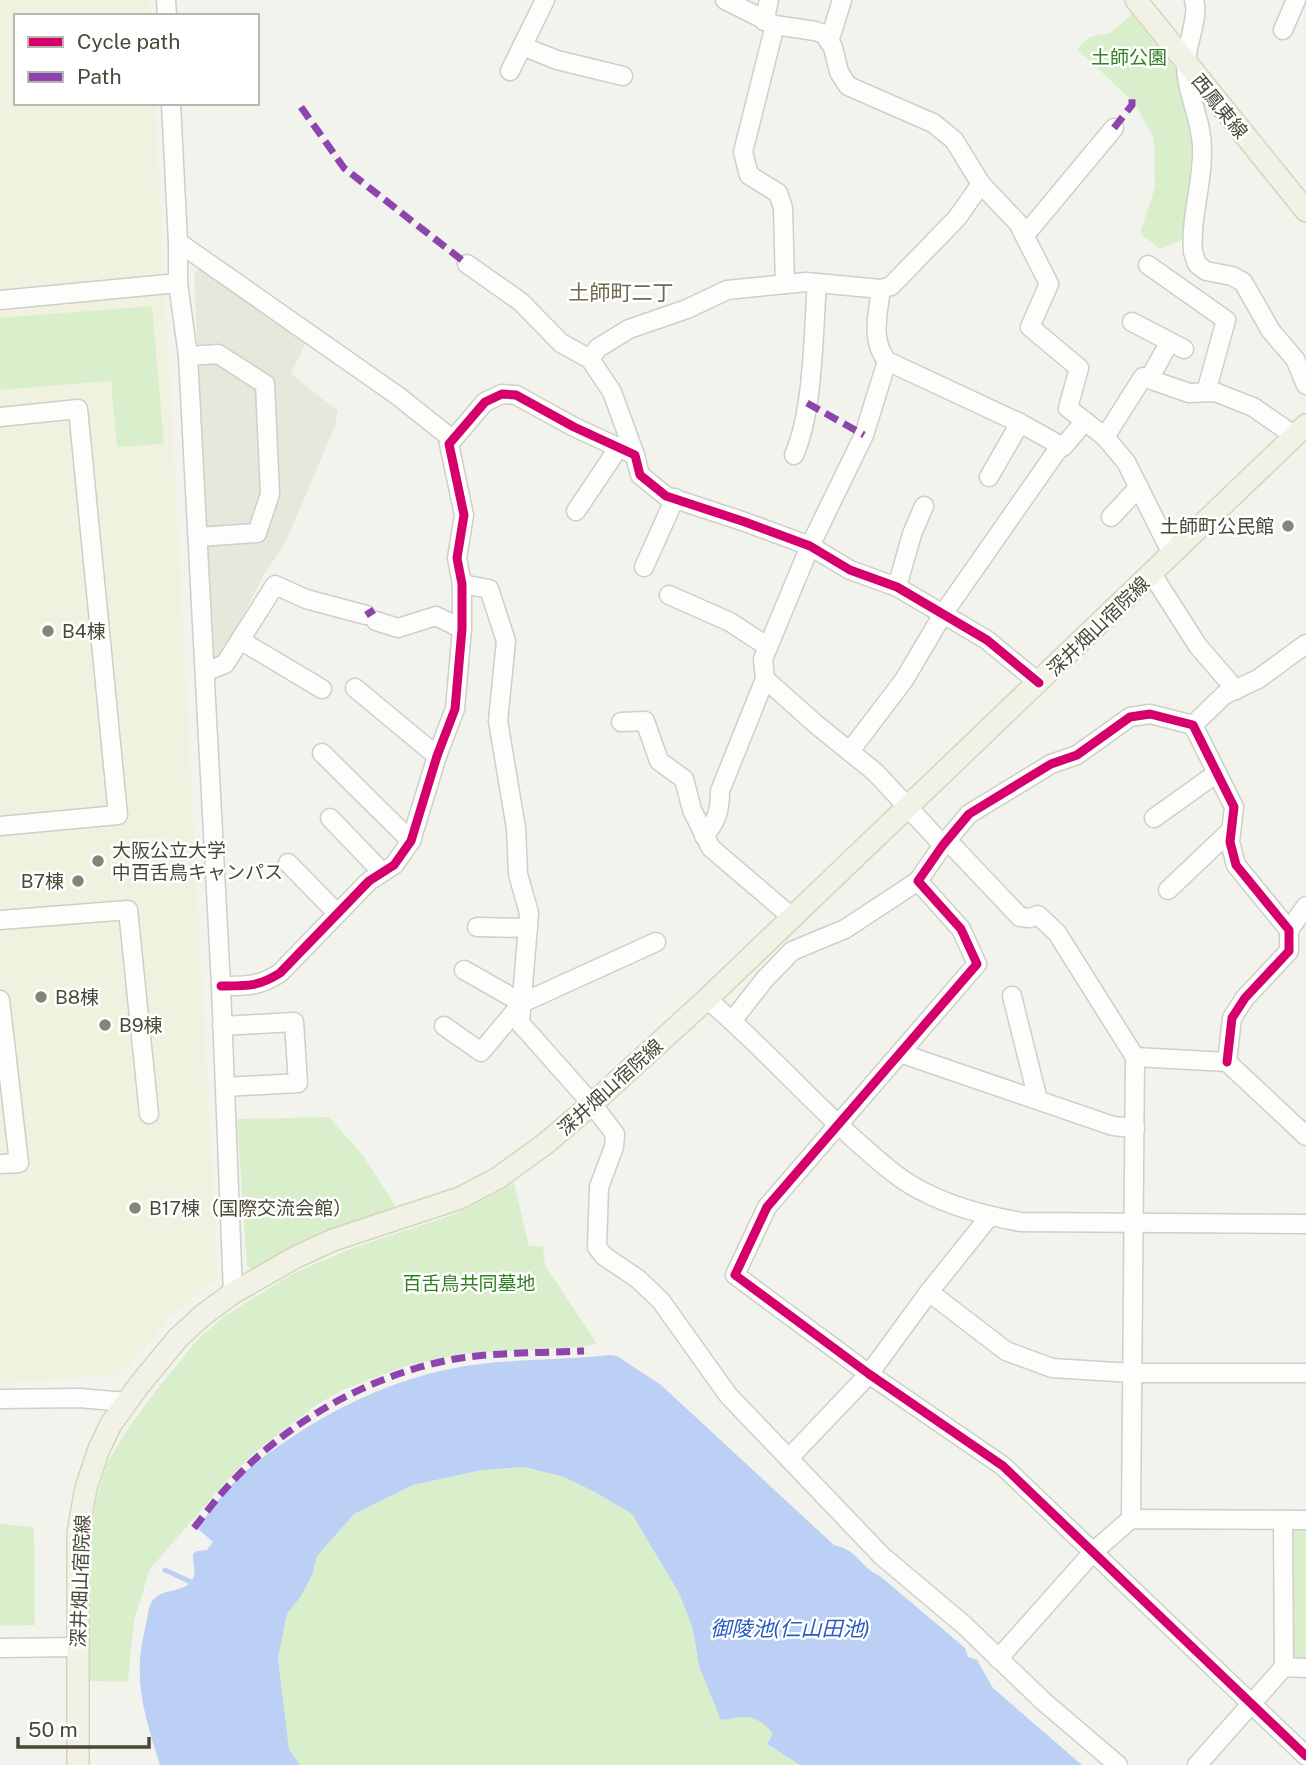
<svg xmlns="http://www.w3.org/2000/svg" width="1306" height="1765" font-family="'Public Sans','Noto Sans JP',sans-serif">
  <rect width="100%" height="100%" fill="#f3f3ee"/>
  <polygon fill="#e7e7db" points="200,268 307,340 291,374 338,411 335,426 284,546 266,571 222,656 213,657 194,274"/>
  <polygon fill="#f1f1e0" points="0,0 150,0 151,16 16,16 16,103 155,103 218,1278 169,1318 126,1369 112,1376 0,1383"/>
  <g fill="#d9efcc">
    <polygon points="1132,14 1183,79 1198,151 1183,239 1160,249 1140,233 1155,187 1154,139 1138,109 1127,96 1077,49 1089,37 1110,33"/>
    <polygon points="152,306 164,444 117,447 111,381 0,390 0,318"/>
    <polygon points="329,1117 362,1154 396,1207 334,1229 253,1270 247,1266 237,1119"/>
    <polygon points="514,1183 529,1246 543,1246 545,1265 597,1344 583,1347 461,1354 406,1366 343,1390 316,1405 254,1453 229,1478 150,1569 134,1620 128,1682 89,1681 89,1543 96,1501 107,1464 123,1436 151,1397 197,1340 226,1315 294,1273 350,1249 458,1213"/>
    <polygon points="524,1467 564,1477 595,1492 632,1514 679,1593 693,1629 699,1666 710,1690 745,1716 763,1721 774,1734 767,1744 800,1765 300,1765 289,1749 278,1658 287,1614 301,1596 312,1575 317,1556 354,1514 413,1485 482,1470"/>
    <polygon points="0,1524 34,1527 35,1625 0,1626"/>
    <polygon points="1292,1530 1306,1530 1306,1661 1295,1660 1290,1655 1287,1534"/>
  </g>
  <path fill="#bccff4" d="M610,1355l7,1 44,29 173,160c26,6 25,22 46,31l85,72 3,9 9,3 16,28 89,77h-282l-33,-21 6,-10c-16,-21 -28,-18 -52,-14l-22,-54 -6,-37 -14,-36 -47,-79 -37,-22 -31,-15 -40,-10 -42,3 -69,15 -59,29 -37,42 -5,19 -11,21 -14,18 -9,44 11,91 11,16h-140c-15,-47 -28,-87 -15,-136 2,-8 3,-19 6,-26 10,-18 38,-7 43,-28 2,-7 -2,-14 -1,-21l4,-3 10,-1 6,-8 -16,-14c15,-19 30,-41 49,-57 60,-49 133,-89 209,-103 51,-10 104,-7 155,-13z"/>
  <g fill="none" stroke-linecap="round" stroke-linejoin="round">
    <polyline stroke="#bccff4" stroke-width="5" points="165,1570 191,1582"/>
    <defs>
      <g id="minor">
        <polyline points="166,0 167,16"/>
        <polyline points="725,0 775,25 815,31 824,34 833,47 839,72 848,86 933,123 954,140 981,184 1018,223 1049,284 1030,327 1079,368 1068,408 1105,437 1126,462 1172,554"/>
        <path d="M1194,0c6,15 -8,45 -8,64 0,30 16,55 16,85 1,34 -12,69 -9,103l4,12 9,7 26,5 11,6 28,49 24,28 11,26"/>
        <polyline points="764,21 769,0"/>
        <polyline points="775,25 743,152 749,175 778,193 783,208 785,284"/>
        <polyline points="1283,30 1296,0"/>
        <polyline points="829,42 842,0"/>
        <polyline points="522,46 557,60 623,76"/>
        <polyline points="510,71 545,0"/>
        <polyline points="171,103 178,242 178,283 188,356 221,986 233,1293"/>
        <polyline points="1025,235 1114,128"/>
        <polyline points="178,242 398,396 452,439"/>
        <polyline points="467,264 521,302 561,343 590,359 612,392 635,455"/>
        <polyline points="1148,265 1226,320 1206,392"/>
        <path d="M881,289c-3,25 -11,51 6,72l133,62 43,24 22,-26"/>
        <polyline points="0,300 178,283"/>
        <polyline points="1132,322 1184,349"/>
        <polyline points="188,356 218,354 265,384 270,494 257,533 198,537"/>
        <polyline points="590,359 598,348 629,329 687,309 727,290 806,282 881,289 891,286 957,218 981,184"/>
        <polyline points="887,361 864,435 810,546 763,659 765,679 818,726 875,772 943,845"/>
        <polyline points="1149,379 1169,343"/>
        <polyline points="0,417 78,409 118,815 0,826"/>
        <polyline points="1105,437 1143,377 1189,393 1215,392 1253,407 1295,436"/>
        <path d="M794,455c20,-46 19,-121 23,-172"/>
        <polyline points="989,477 1020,423"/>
        <polyline points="576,511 619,447"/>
        <polyline points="1111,517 1139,487"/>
        <polyline points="644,567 675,498"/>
        <polyline points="1152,574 1198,646 1236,690"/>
        <polyline points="462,584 489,589 506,641 498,721 516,828 518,874 529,913 520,1023 592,1104 615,1134 614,1147 599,1187 597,1247 604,1256 638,1279 661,1301 728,1395 882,1556 964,1625 1043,1701 1118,1765"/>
        <polyline points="897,587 912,534 924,506"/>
        <polyline points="669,595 730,622 768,647"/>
        <polyline points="376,621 398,628 436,616 462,629"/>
        <polyline points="240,640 322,689"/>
        <polyline points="205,672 225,664 275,585 306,599 366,615"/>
        <polyline points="355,688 437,756"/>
        <polyline points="621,722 645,721 659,761 684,779 692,810 711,848 793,918"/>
        <polyline points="1193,725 1224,695 1258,679 1306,644"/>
        <polyline points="850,751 904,680 943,614 1061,445"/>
        <polyline points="322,753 411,841"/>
        <polyline points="330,818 382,872"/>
        <polyline points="1154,818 1217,773"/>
        <path d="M704,836c13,-15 16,-25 16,-45l45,-112"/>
        <polyline points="947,840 1020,917 1030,918 1038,915 1057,933 1135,1057 1131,1519"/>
        <polyline points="288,863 337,913"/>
        <polyline points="1168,890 1229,832"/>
        <polyline points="0,920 128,910 149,1114"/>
        <polyline points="477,927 528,928"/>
        <polyline points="1289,930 1306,906"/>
        <polyline points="464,970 522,1003"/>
        <path d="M221,986c26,0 37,1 59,-13l89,-92 25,-16 17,-24 26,-85 18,-47 7,-80v-45l-5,-26 7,-43 -15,-71 36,-42 17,-8 14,1 58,32 61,28 5,20 26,21 79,26 65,24 40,24 47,17 90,53 52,43"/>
        <polyline points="1012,996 1038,1100"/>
        <path d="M707,999c52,44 98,96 148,141 22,19 42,39 69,52 31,16 63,24 97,30l285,2"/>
        <polyline points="0,1000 19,1163 0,1164"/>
        <polyline points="732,1021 765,979 792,951 845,929 918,881"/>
        <polyline points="222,1026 294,1022 298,1083 225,1087"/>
        <polyline points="444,1026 481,1052 522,1003 656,942"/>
        <polyline points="900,1053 1113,1126 1135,1128"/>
        <polyline points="1135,1057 1227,1062 1306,1136"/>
        <polyline points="1227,1062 1232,1018 1245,998 1289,951 1289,930 1236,865 1230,842 1234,807 1193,725 1150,714 1130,717 1077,755 1051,764 969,814 943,845 918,881 961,929 977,964 767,1207 735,1275 869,1374 1003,1466 1306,1756"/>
        <polyline points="929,1292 1006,1351 1052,1368 1132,1373 1306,1373"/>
        <polyline points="0,1399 79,1398 126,1402"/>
        <polyline points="789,1458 869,1374 929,1292 989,1217"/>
        <polyline points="1283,1520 1284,1667"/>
        <polyline points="0,1648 77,1647"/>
        <polyline points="998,1659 1094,1551 1131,1519 1306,1520"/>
        <polyline points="1197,1765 1284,1667 1306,1668"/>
      </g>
      <g id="major">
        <polyline points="1136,0 1306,211"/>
        <polyline points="78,1765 78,1532 86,1488 99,1449 111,1424 140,1384 178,1338 203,1315 233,1293 296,1257 333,1240 460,1198 498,1178 545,1144 592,1104 707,999 1306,425"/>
      </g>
    </defs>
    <use href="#minor" stroke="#cfcec8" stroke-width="21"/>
    <use href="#major" stroke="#d6d5ba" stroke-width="24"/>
    <use href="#minor" stroke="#fdfdfc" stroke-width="18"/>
    <use href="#major" stroke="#f2f1e6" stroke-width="21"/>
    <g stroke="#8e44ad" stroke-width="7" stroke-dasharray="14 7" stroke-linecap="butt">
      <polyline points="301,107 344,168 467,264"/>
      <polyline points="1114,128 1132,105 1132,98"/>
      <polyline points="807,403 864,435"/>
      <polyline points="366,615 374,610"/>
      <path d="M194,1528c11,-14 22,-29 34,-42 59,-65 146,-114 233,-128 40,-6 82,-5 123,-7"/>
    </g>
    <defs>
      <g id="cycleway">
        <path d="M221,986c26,0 37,1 59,-13l89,-92 25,-16 17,-24 26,-85 18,-47 7,-80v-45l-5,-26 7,-43 -15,-71 36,-42 17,-8 14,1 58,32 61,28 5,20 26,21 79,26 65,24 40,24 47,17 90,53 52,43"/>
        <polyline points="1227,1062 1232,1018 1245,998 1289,951 1289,930 1236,865 1230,842 1234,807 1193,725 1150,714 1130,717 1077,755 1051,764 969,814 943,845 918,881 961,929 977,964 767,1207 735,1275 869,1374 1003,1466 1306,1756"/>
      </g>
    </defs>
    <use href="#cycleway" stroke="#fff" stroke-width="13"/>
    <use href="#cycleway" stroke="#d6006c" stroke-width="9"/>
  </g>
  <g fill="#868477" stroke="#fff" stroke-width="2.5">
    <circle cx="1288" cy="526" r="7"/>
    <circle cx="48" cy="631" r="7"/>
    <circle cx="98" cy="861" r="7"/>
    <circle cx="78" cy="881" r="7"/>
    <circle cx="41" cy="997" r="7"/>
    <circle cx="105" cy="1025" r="7"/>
    <circle cx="135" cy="1208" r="7"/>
  </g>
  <g text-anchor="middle" stroke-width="5" stroke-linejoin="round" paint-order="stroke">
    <g font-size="19" fill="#328225" stroke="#fff">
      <text x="1129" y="64">土師公園</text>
      <text x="469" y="1290">百舌鳥共同墓地</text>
    </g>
    <g font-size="19" fill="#4b4837" stroke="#fff">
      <text transform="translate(1220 106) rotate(51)" y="7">西鳳東線</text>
      <text transform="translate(1098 626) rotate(-44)" y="7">深井畑山宿院線</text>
      <text transform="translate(610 1087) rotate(-42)" y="7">深井畑山宿院線</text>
      <text transform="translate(80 1581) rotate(-88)" y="7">深井畑山宿院線</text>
    </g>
    <g font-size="19" fill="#4b4837" stroke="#fff" text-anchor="start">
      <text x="1274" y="533" text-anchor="end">土師町公民館</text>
      <text x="62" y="638">B4棟</text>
      <text x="112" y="857">大阪公立大学<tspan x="112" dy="22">中百舌鳥キャンパス</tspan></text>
      <text x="64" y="888" text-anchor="end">B7棟</text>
      <text x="55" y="1004">B8棟</text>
      <text x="119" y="1032">B9棟</text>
      <text x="149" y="1215">B17棟（国際交流会館）</text>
    </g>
    <g font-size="21" fill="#6f6a4e" stroke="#fff">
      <text x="621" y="300">土師町二丁</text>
    </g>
    <g font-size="21" font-style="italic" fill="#285ac0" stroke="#fff">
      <text x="790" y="1636">御陵池(仁山田池)</text>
    </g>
  </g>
  <rect x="14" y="14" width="245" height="91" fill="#ffffff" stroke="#b7b6af" stroke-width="2"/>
  <rect x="28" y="37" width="35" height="10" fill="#d6006c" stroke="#b7b6af" stroke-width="2"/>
  <text x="77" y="49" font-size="21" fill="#4b4837">Cycle path</text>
  <rect x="28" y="72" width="35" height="10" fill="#8e44ad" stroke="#b7b6af" stroke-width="2"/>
  <text x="77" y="84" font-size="21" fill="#4b4837">Path</text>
  <path d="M18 1737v10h131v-10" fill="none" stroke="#4b4837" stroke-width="3.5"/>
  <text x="28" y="1737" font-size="21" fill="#4b4837" stroke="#ffffff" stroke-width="5" paint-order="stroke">50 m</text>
</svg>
